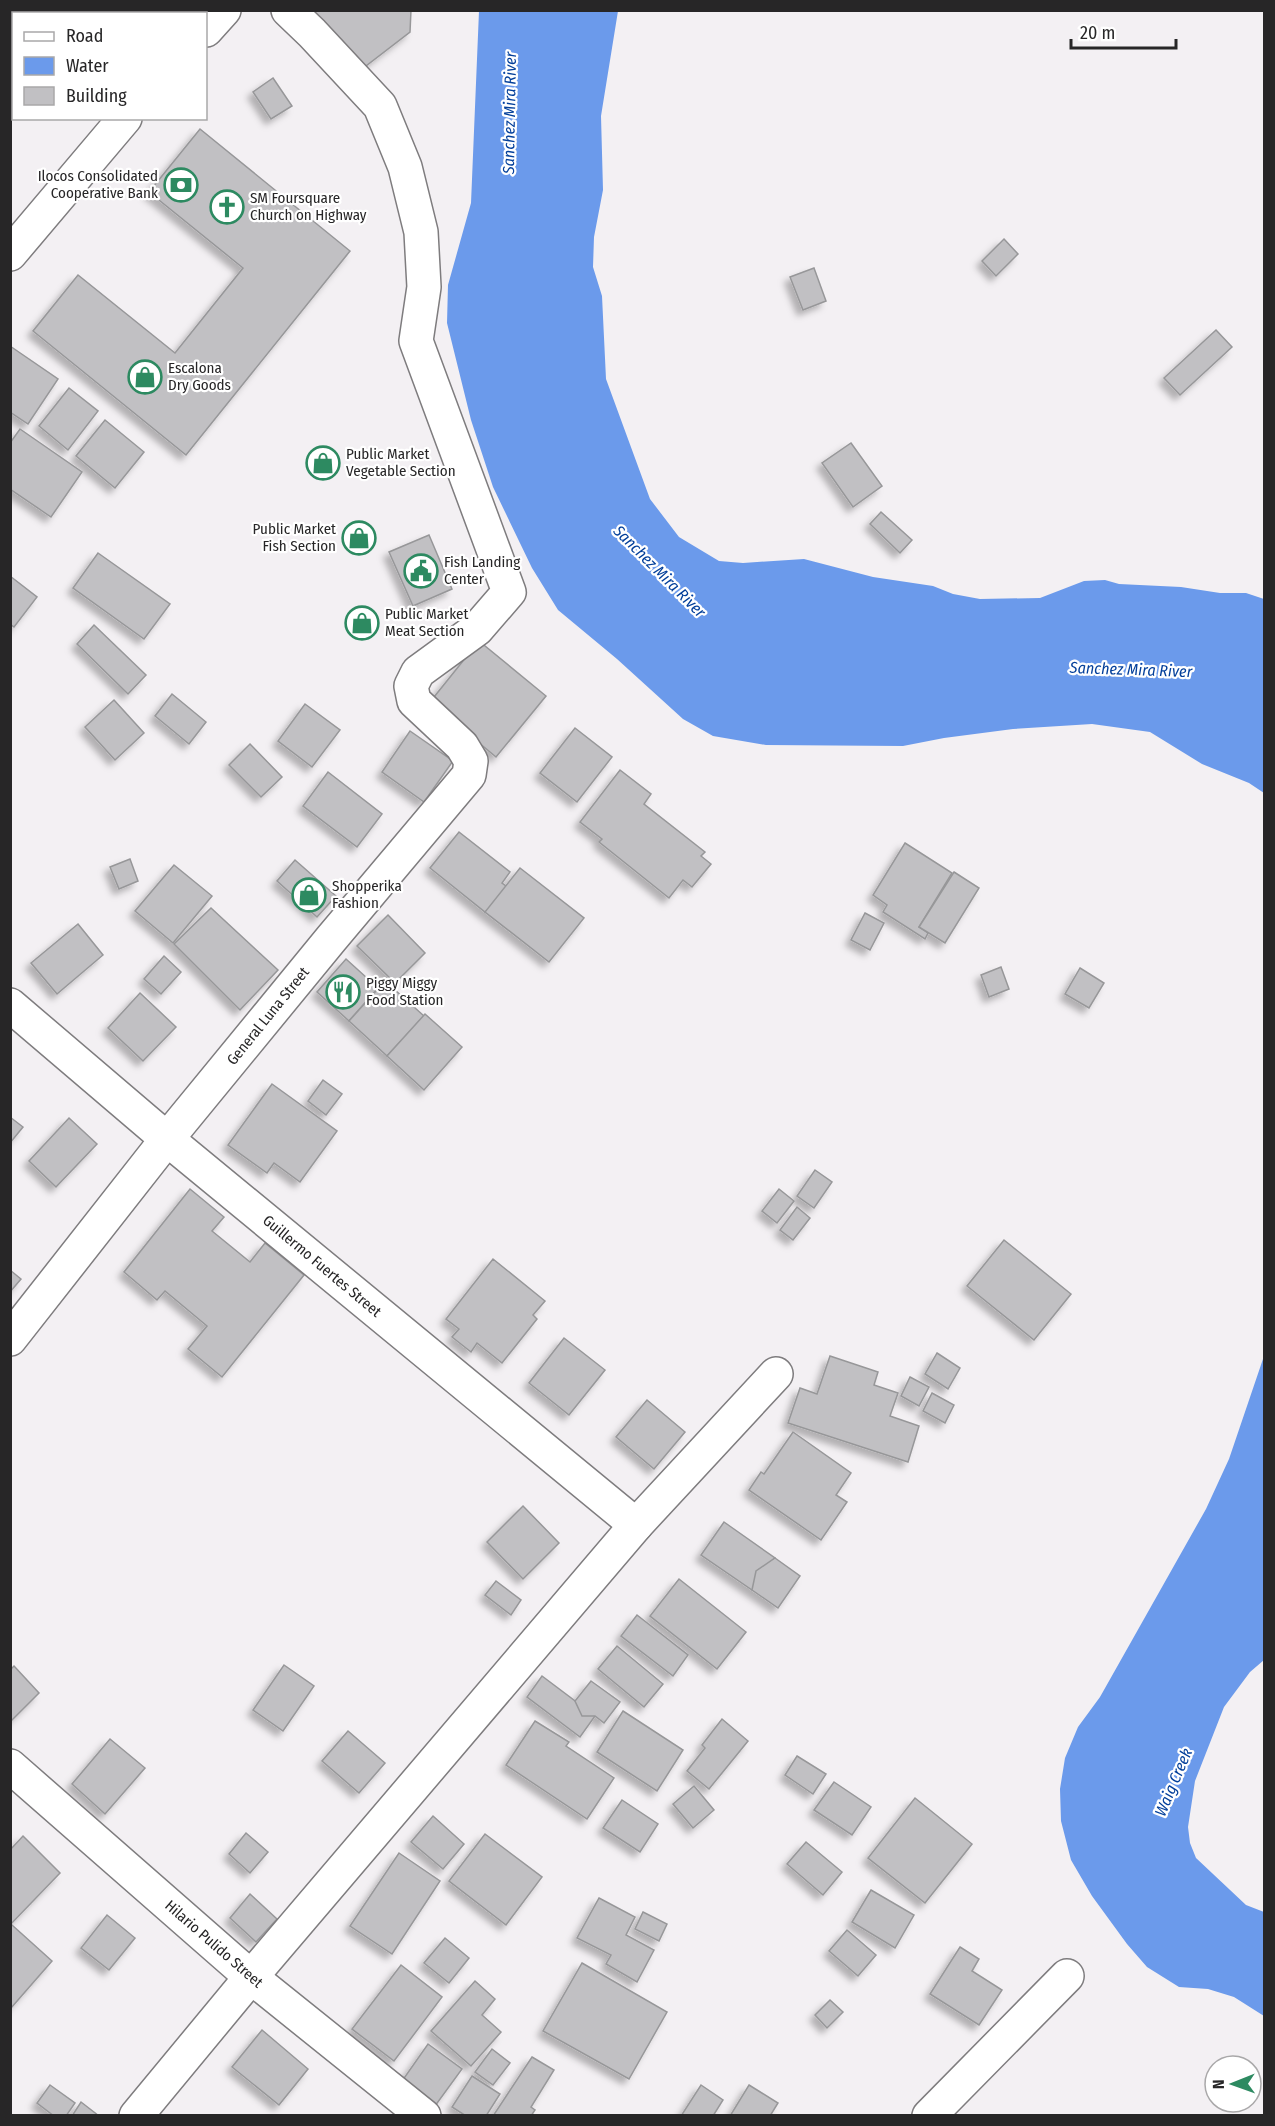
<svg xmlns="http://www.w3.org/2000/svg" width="1275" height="2126" font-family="'Fira Sans Condensed',sans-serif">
  <defs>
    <filter id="shadow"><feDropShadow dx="-5.5" dy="5.5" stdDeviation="3" flood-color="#0004"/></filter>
  </defs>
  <rect width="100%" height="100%" fill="#f3f0f3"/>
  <g fill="#6b9aeb">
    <polygon points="479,11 618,11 601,116 603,190 594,237 593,267 602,296 606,379 650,499 679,537 719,561 743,563 804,559 873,577 933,586 953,594 980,599 1040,598 1084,581 1105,580 1119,584 1181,587 1220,593 1246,593 1264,599 1264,793 1249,783 1202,764 1150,732 1092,724 1013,729 944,738 903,746 766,745 713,736 683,719 617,659 558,610 532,568 493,487 471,420 447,323 448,285 471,203"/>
    <polygon points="1264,1356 1264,1660 1250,1672 1224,1707 1195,1781 1188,1827 1190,1843 1196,1858 1246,1905 1264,1912 1264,2016 1234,1997 1208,1989 1179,1987 1147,1967 1127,1944 1092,1896 1071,1860 1061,1821 1060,1789 1065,1758 1078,1727 1100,1697 1206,1509 1229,1459"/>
  </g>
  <g fill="#c1c0c3" stroke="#979799" stroke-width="1.5" filter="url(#shadow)">
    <polygon points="10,10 53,10 56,14 14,14 14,62 10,65"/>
    <polygon points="307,10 411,10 410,32 362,69"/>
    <polygon points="273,78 292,106 271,119 253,92"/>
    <polygon points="200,129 350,251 186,455 33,331 78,275 175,353 243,268 149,192"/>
    <polygon points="1004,239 1018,254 996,276 982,261"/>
    <polygon points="814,268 826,301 803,310 790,277"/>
    <polygon points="1216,330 1232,347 1180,395 1164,378"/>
    <polygon points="10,346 58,379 28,424 10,412"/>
    <polygon points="69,388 98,411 68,450 39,426"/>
    <polygon points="105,420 144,452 115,488 76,456"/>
    <polygon points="20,429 82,472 51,517 10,489 10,443"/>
    <polygon points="851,443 882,486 853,507 822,463"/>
    <polygon points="881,512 912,540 900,553 870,524"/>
    <polygon points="429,535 452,589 413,606 389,552"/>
    <polygon points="98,553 170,604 144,639 73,588"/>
    <polygon points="10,576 37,597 14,627 10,624"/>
    <polygon points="94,625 146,675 128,694 77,644"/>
    <polygon points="479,641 546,696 496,757 430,702"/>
    <polygon points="172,694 206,722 189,744 155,716"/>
    <polygon points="114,700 144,733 115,760 85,727"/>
    <polygon points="305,704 340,730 312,767 278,741"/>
    <polygon points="575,728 612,757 577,802 540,773"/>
    <polygon points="410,731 453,761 424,802 382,772"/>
    <polygon points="250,744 282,777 261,797 229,765"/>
    <polygon points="620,770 651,794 644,804 705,852 701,856 711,864 692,887 683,880 669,898 599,842 602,839 580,822"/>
    <polygon points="328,772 382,814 357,847 303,806"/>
    <polygon points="459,832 510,872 502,883 506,886 501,903 485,912 430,868"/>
    <polygon points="905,843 952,873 919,927 928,933 925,939 883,912 887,905 873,895"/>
    <polygon points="130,859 138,881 119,889 110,867"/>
    <polygon points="295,860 336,896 317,917 277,881"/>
    <polygon points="174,865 212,896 173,943 135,911"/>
    <polygon points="520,868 584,918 549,962 485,912"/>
    <polygon points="954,872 979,888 945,943 919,927"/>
    <polygon points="211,908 278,970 240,1010 174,944"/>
    <polygon points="865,913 884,923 870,950 851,940"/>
    <polygon points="388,915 425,953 395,983 357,946"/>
    <polygon points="78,924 103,955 57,994 31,963"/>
    <polygon points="164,956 181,972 161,994 144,979"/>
    <polygon points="346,959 378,988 349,1021 317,992"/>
    <polygon points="1001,967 1009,989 989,997 981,975"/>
    <polygon points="1080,968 1104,983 1089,1008 1065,994"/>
    <polygon points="385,981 424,1016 387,1056 349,1021"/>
    <polygon points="140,993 176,1027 143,1061 108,1028"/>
    <polygon points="425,1014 462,1047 424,1090 387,1056"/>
    <polygon points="323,1080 342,1094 326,1115 308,1101"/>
    <polygon points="272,1084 337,1131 300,1182 274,1163 267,1173 228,1145"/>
    <polygon points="10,1117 23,1127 10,1143"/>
    <polygon points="69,1118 97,1144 56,1187 29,1161"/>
    <polygon points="815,1170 832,1182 814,1208 797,1196"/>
    <polygon points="190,1189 224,1217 212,1231 250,1262 265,1243 304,1275 222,1377 188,1349 207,1326 165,1291 157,1300 124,1272"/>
    <polygon points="779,1189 794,1201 777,1223 762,1211"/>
    <polygon points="797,1207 810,1218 793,1240 780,1230"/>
    <polygon points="1004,1240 1071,1294 1034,1340 967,1286"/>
    <polygon points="493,1259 545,1301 533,1315 537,1319 502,1363 477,1343 471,1352 452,1337 459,1329 446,1319"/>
    <polygon points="10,1270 21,1279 10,1292"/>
    <polygon points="564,1338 605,1370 569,1415 529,1383"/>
    <polygon points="937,1353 960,1368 948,1389 925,1374"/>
    <polygon points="830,1356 878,1372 874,1385 898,1393 890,1416 919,1426 908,1462 788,1423 800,1388 817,1394"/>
    <polygon points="910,1377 929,1387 919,1406 901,1396"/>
    <polygon points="932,1393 954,1405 945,1423 923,1411"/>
    <polygon points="647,1400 685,1432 654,1469 616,1437"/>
    <polygon points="793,1432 851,1473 836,1495 847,1502 821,1540 749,1490 761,1472 764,1474"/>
    <polygon points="523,1506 559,1543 523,1579 487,1542"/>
    <polygon points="724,1522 775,1558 752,1590 701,1555"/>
    <polygon points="775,1558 800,1576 778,1608 752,1590 756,1571"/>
    <polygon points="679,1579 746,1632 717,1669 650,1616"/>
    <polygon points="496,1581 521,1600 511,1615 485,1595"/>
    <polygon points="637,1615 688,1655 673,1676 621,1636"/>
    <polygon points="617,1646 663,1684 644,1707 598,1669"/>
    <polygon points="284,1665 314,1686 283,1731 253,1710"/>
    <polygon points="14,1666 39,1693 11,1721 10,1670"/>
    <polygon points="542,1676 595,1716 580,1737 527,1697"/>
    <polygon points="591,1681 620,1702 604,1723 595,1716 582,1716 575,1701"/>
    <polygon points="623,1711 683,1750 657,1791 597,1752"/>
    <polygon points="722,1719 748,1741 709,1789 687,1771 705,1748 702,1745"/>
    <polygon points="535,1721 569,1742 566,1746 614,1778 587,1819 506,1765"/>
    <polygon points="348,1731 385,1763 359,1793 322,1761"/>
    <polygon points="110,1739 145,1768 105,1814 72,1784"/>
    <polygon points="797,1756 826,1774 813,1794 785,1775"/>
    <polygon points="834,1782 871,1807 852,1835 814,1810"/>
    <polygon points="694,1786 714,1810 693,1828 673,1804"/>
    <polygon points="915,1798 972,1844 925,1903 868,1858"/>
    <polygon points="622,1800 658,1824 640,1852 603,1828"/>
    <polygon points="433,1816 464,1844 443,1869 411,1842"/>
    <polygon points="246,1833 268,1852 250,1873 229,1854"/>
    <polygon points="485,1834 542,1877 506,1925 449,1881"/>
    <polygon points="23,1836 60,1873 10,1925 10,1850"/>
    <polygon points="806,1842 842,1872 823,1895 787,1864"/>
    <polygon points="399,1853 440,1881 392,1954 350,1926"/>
    <polygon points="871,1890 914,1915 895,1948 852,1922"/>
    <polygon points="250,1894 277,1919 256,1942 230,1918"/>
    <polygon points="599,1898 635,1917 626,1935 654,1950 637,1982 606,1964 611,1955 577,1938"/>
    <polygon points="643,1912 667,1924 659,1941 635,1929"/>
    <polygon points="107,1915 135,1938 109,1970 81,1948"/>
    <polygon points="12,1925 52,1961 11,2008 10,1927"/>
    <polygon points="847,1930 876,1955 858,1976 829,1951"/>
    <polygon points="445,1938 469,1958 449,1983 424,1963"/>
    <polygon points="960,1947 979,1959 972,1971 1002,1990 979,2025 930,1994"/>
    <polygon points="582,1963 667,2012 629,2079 543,2031"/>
    <polygon points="401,1965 442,1997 394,2061 352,2029"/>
    <polygon points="475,1981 495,1999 482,2015 501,2032 471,2066 431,2031"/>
    <polygon points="830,2000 843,2012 827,2028 815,2015"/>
    <polygon points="262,2030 308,2069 279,2105 232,2067"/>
    <polygon points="428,2044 462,2069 435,2106 402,2081"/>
    <polygon points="492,2049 510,2063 493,2085 475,2072"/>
    <polygon points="532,2057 554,2070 531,2107 535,2110 531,2116 493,2116"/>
    <polygon points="472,2076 500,2094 486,2116 466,2116 452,2107"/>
    <polygon points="50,2085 75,2103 66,2116 54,2116 37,2103"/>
    <polygon points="701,2085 723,2100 713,2116 681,2116"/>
    <polygon points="749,2085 778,2103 770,2116 730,2116"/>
    <polygon points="81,2102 99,2116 72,2116"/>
  </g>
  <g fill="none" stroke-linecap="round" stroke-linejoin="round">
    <defs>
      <g id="minor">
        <polyline points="10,1005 167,1139 636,1525"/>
        <polyline points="10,1339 167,1139 331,939 469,775 471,761 462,746 414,701 411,686 418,672 477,629 509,592 416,341 424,287 421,232 405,167 380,106 312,33 288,10"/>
        <polyline points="10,1766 251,1977 424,2116"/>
        <polyline points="136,2116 251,1977 636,1525 776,1374"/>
        <polyline points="929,2116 1067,1976"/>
      </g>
      <g id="highway">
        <polyline points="206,30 224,10"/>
        <polyline points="10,254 125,118"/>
      </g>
    </defs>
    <use href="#minor" stroke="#7e7c7e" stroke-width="36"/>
    <use href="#highway" stroke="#7e7c7e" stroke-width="36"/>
    <use href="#minor" stroke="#fff" stroke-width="33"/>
    <use href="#highway" stroke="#fff" stroke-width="33"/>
  </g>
  <defs>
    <symbol id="bank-ring" viewBox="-11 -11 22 22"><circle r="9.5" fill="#fff" stroke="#2d8a61" stroke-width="1.5"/><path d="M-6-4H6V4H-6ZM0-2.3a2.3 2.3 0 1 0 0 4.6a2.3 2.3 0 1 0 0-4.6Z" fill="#2d8a61"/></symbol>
    <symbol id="church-ring" viewBox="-11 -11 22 22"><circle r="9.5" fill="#fff" stroke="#2d8a61" stroke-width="1.5"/><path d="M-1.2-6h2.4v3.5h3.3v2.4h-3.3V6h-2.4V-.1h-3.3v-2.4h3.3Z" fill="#2d8a61"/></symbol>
    <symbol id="shop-ring" viewBox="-11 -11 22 22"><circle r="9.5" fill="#fff" stroke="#2d8a61" stroke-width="1.5"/><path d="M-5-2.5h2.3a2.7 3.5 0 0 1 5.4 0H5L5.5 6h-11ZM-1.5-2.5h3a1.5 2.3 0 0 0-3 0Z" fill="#2d8a61"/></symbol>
    <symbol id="civic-ring" viewBox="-11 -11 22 22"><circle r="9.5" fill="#fff" stroke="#2d8a61" stroke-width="1.5"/><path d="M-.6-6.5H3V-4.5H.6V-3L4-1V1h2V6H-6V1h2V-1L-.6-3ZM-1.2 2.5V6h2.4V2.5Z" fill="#2d8a61"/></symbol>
    <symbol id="restaurant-ring" viewBox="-11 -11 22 22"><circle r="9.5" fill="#fff" stroke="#2d8a61" stroke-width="1.5"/><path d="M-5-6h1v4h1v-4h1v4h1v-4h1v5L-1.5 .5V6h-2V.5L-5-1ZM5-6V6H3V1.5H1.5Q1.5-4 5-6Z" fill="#2d8a61"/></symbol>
  </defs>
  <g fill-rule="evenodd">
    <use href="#bank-ring" x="162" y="166" width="38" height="38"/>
    <use href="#church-ring" x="208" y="188" width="38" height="38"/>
    <use href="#shop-ring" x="126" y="358" width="38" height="38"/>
    <use href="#shop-ring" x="304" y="444" width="38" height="38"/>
    <use href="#shop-ring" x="340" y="519" width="38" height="38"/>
    <use href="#civic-ring" x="402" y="552" width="38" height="38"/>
    <use href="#shop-ring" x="343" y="604" width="38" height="38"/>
    <use href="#shop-ring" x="290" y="876" width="38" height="38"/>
    <use href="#restaurant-ring" x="324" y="973" width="38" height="38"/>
  </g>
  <g text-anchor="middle" stroke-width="4.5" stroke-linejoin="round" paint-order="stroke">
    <g font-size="15" fill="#272627" stroke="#fff" text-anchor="start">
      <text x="158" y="181" text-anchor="end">Ilocos Consolidated<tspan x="158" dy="17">Cooperative Bank</tspan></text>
      <text x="250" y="203">SM Foursquare<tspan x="250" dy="17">Church on Highway</tspan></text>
      <text x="168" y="373">Escalona<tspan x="168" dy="17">Dry Goods</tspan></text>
      <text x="346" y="459">Public Market<tspan x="346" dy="17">Vegetable Section</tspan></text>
      <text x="336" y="534" text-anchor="end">Public Market<tspan x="336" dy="17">Fish Section</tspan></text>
      <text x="444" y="567">Fish Landing<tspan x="444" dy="17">Center</tspan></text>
      <text x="385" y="619">Public Market<tspan x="385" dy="17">Meat Section</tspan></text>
      <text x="332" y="891">Shopperika<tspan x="332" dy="17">Fashion</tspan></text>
      <text x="366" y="988">Piggy Miggy<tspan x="366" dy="17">Food Station</tspan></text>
    </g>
    <g font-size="15" fill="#272627" stroke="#fff">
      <text transform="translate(268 1016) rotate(-51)" y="5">General Luna Street</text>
      <text transform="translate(322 1266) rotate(40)" y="5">Guillermo Fuertes Street</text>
      <text transform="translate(214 1944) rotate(41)" y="5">Hilario Pulido Street</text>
    </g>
    <g font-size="16" font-style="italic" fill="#033f9a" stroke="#fff">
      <text transform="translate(509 113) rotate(-89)" y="6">Sanchez Mira River</text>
      <text transform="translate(660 571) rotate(45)" y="6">Sanchez Mira River</text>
      <text transform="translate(1131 669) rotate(2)" y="6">Sanchez Mira River</text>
      <text transform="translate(1173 1782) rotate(-67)" y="6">Waig Creek</text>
    </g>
  </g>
  <rect width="1275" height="2126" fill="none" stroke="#272627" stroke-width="24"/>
  <rect x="12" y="12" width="195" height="108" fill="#ffffff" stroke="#a9a8a9" stroke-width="1.5"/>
  <rect x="24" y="32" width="30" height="9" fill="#ffffff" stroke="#a9a8a9" stroke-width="1.5"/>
  <text x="66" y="42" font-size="18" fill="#272627">Road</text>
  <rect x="24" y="57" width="30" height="18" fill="#6b9aeb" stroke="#a9a8a9" stroke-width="1.5"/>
  <text x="66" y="72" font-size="18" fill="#272627">Water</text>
  <rect x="24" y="87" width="30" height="18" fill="#c1c0c3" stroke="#a9a8a9" stroke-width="1.5"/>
  <text x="66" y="102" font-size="18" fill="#272627">Building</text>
  <g transform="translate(1233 2084) rotate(269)"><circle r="28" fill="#ffffff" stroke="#a9a8a9" stroke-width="1.5"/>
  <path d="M0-4.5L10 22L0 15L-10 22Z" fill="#2d8a61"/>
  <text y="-9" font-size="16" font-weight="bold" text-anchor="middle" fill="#272627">N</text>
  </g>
  <path d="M1071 39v9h105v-9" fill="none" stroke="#272627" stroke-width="3"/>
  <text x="1080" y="39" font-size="18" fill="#272627" stroke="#ffffff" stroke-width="4.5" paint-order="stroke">20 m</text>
</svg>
